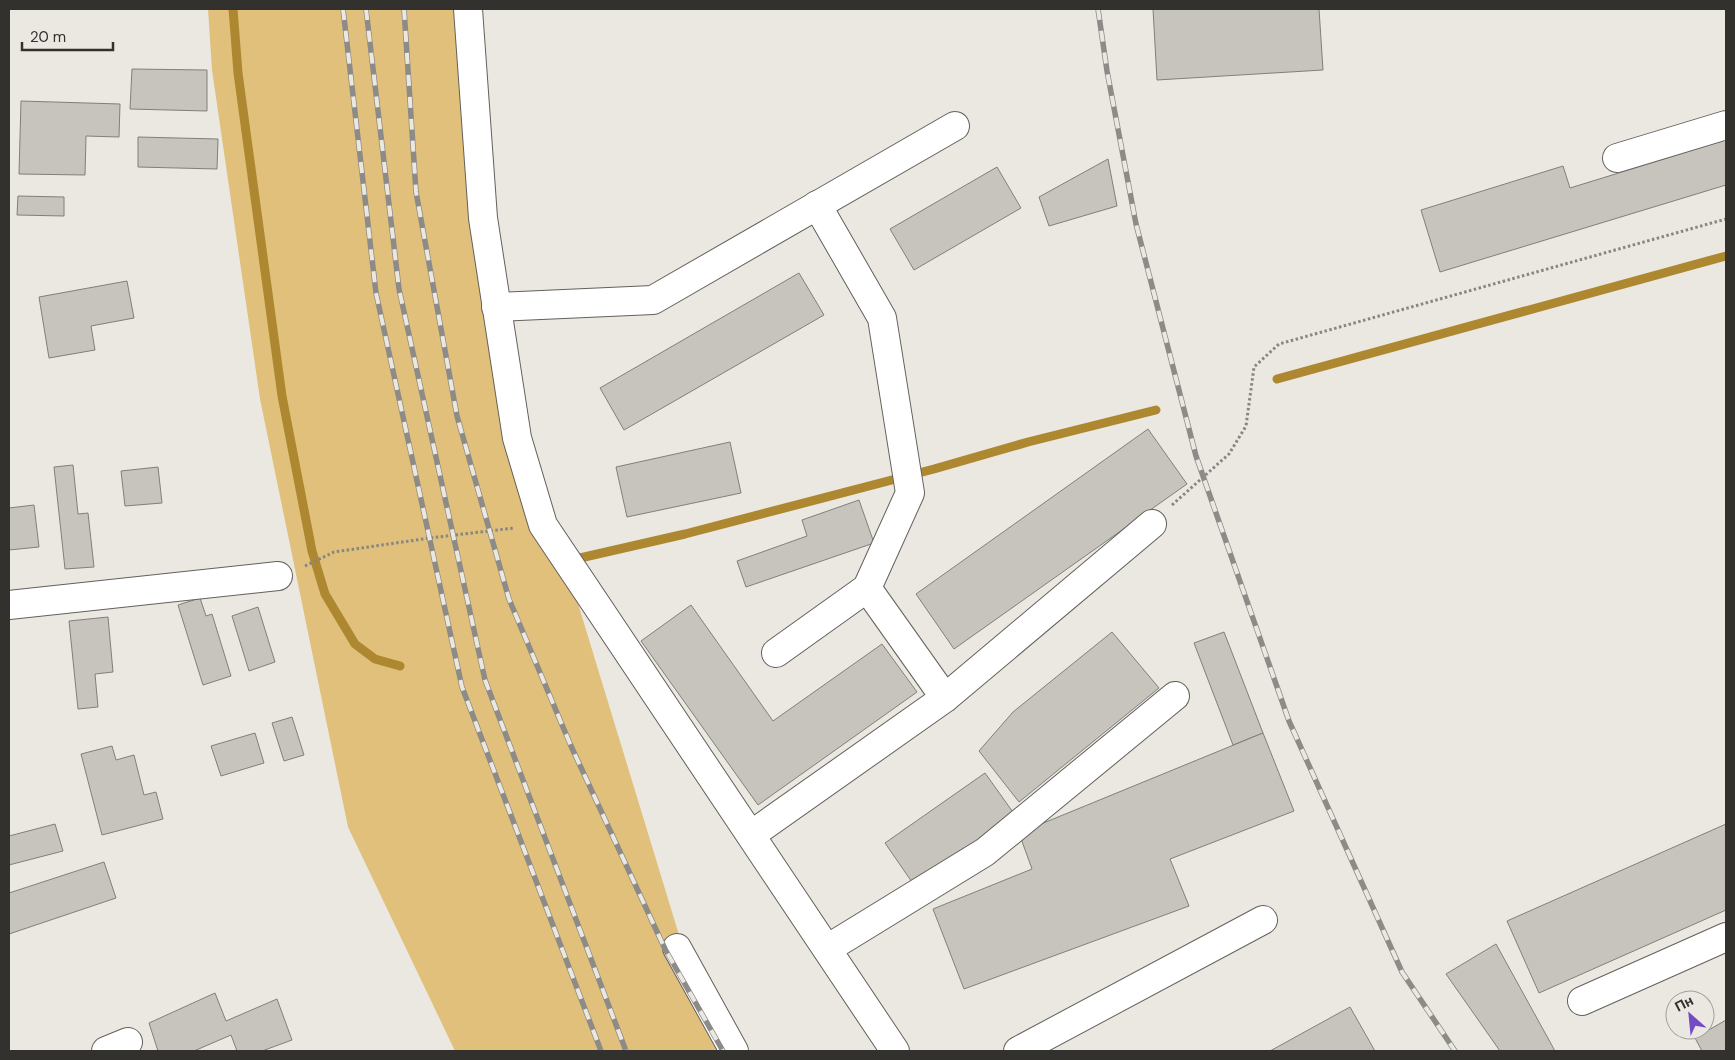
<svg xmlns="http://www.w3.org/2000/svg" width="1735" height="1060" font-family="'DM Sans',sans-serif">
  <rect width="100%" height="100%" fill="#ebe8e2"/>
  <polygon fill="#e0c07b" points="208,9 479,9 494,219 526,433 683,948 741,1051 455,1051 348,827 260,399 212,70"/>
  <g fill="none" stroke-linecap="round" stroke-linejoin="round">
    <g stroke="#ad8831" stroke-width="9">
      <polyline points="233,9 238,73 282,396 312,551 325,594 355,644 375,659 400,666"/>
      <polyline points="1277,379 1726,256"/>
      <polyline points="580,558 685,534 934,469 1028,442 1156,410"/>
    </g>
  </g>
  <g fill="#c7c4be" stroke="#827f7a">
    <polygon points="1153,9 1319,9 1323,70 1157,80"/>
    <polygon points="132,69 207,70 207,111 130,109"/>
    <polygon points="21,101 120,104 119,137 86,136 85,175 19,174"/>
    <polygon points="138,137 218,139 217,169 138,167"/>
    <polygon points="1726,140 1726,185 1440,272 1421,210 1563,166 1570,188"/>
    <polygon points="1108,159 1117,206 1049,226 1039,197"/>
    <polygon points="997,167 1021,208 914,270 890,229"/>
    <polygon points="18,196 64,197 64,216 17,215"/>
    <polygon points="799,273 824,315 624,430 600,388"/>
    <polygon points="127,281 134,318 91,326 95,350 49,358 39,297"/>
    <polygon points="1148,429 1187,484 954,649 916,594"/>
    <polygon points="730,442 741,493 627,517 616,467"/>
    <polygon points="73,465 78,514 88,513 94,567 65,569 54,467"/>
    <polygon points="158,467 162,503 125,506 121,471"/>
    <polygon points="859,500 874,543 746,587 737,561 807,536 802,520"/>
    <polygon points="34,505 39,547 9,550 9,508"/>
    <polygon points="200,598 206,616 212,614 231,676 203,685 178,605"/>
    <polygon points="691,605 773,721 882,644 917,692 758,805 641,641"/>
    <polygon points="258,607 275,662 249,671 232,616"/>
    <polygon points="108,617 113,672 95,674 98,707 78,709 69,621"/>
    <polygon points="1112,632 1159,688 1019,802 979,751 1013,712"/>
    <polygon points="1224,632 1263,733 1233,745 1194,643"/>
    <polygon points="292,717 304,755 284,761 272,723"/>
    <polygon points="255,733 264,763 221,776 211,746"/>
    <polygon points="1263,733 1294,811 1170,859 1189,906 964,989 933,909 1032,869 1019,833"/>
    <polygon points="112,746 116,760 134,755 144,795 156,792 163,819 102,835 81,754"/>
    <polygon points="985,773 1015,815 914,885 885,843"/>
    <polygon points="55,824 63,851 9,865 9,836"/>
    <polygon points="1726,824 1726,910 1539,993 1507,921"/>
    <polygon points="104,862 116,898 9,934 9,893"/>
    <polygon points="1496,944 1555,1051 1500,1051 1446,974"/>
    <polygon points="215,993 226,1021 277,999 292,1040 262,1051 237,1051 231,1035 194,1051 158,1051 149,1023"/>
    <polygon points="1350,1007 1375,1051 1270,1051"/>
    <polygon points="1726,1020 1726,1051 1702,1051 1695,1038"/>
  </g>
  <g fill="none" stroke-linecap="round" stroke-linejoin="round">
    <defs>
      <g id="minor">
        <polyline points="468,9 483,218 517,438 543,525 895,1051"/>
        <polyline points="1617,158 1726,125"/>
        <polyline points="496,307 653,300 955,126"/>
        <polyline points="867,588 945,698"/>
        <polyline points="9,605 278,576"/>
        <polyline points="776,653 867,588 910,493 882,318 817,205"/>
        <polyline points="751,835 945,698 1152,524"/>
        <polyline points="677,948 734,1051"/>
        <polyline points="827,949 985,852 1175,696"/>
        <polyline points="1582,1001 1726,937"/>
        <polyline points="106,1051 128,1042"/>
        <polyline points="1018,1051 1263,920"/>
      </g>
    </defs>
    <use href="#minor" stroke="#63605b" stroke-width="30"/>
    <g stroke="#878681" stroke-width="3" stroke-dasharray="2.5 2.5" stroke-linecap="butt">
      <polyline points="1172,505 1229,454 1246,426 1254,367 1279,344 1726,219"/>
      <polyline points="305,566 334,552 430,538 514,528"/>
    </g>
    <use href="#minor" stroke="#fff" stroke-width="28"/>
    <defs>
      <g id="rail">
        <polyline points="343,9 376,293 462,687 601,1051"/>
        <polyline points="366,9 399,289 485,680 626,1051"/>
        <polyline points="404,9 416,192 457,416 509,599 571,746 665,949 723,1051"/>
        <polyline points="1098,9 1107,71 1136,224 1196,456 1289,721 1402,972 1455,1051"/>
      </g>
    </defs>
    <use href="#rail" stroke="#8d8b87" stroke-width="5.5"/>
    <use href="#rail" stroke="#ebe8e2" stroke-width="4" stroke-dasharray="11" stroke-linecap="butt"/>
  </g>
  <rect width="1735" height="1060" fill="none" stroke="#32312e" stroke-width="20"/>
  <g transform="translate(1690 1015) rotate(333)"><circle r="24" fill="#ebe8e2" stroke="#a19f9a"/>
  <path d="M0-4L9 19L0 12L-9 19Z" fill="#734bc4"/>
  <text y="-8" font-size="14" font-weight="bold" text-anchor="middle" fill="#32312e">Пн</text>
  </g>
  <path d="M22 42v8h91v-8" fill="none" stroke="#32312e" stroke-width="2.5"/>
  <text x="30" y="42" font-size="15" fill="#32312e" stroke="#ebe8e2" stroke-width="4" paint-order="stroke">20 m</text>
</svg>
